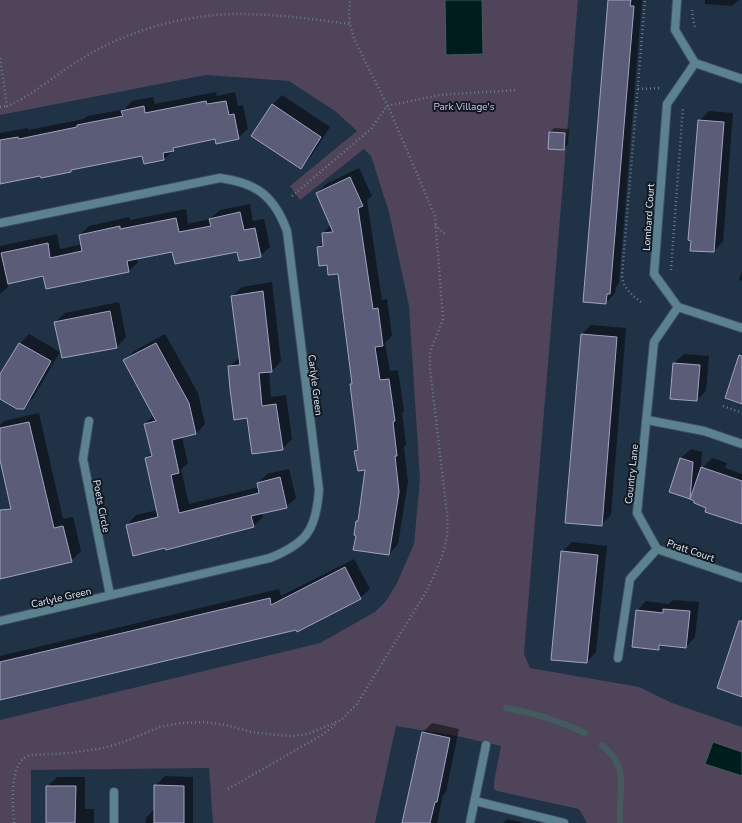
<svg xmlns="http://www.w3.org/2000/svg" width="742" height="823" font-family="'Nunito Sans',sans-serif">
  <rect width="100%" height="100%" fill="#203246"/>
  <polygon fill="#4f4459" points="0,0 578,0 524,654 530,668 639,687 672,703 742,727 742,823 587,823 579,809 497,791 494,789 494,782 501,746 457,736 396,726 375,823 213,823 209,768 31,770 31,823 0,823 0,720 320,643 375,612 386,601 397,583 414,544 420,480 409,306 389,212 371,156 364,149 300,200 290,186 357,131 335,111 289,81 206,75 0,115"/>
  <g fill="#001d1e" stroke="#435b5f">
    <polygon points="445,0 482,0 483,54 446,55"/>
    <polygon points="713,742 742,752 742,776 705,764"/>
  </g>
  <g fill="#0007">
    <polygon points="609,0 642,0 619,283 616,287 615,293 606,303"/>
    <polygon points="705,0 739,0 732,6 705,4"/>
    <polygon points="216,92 217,96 235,92 238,106 243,105 248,129 238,138 216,138 177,147 164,159 143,155 74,168 71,171 41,175 0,183 0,133 28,128 28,130 84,119 88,116 125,109 132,101 153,97 155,104"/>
    <polygon points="282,95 330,127 310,158 301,167 272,105"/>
    <polygon points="709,111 733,113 723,242 713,251 699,121"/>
    <polygon points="554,128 569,129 568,144 564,149 550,132"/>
    <polygon points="359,168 372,196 367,200 382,300 387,299 392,336 385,343 390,371 398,370 404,411 402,413 406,445 404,447 408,482 398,544 389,554 357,535 357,522 359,520 366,469 355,451 359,448 351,384 353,382 339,273 327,264 318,247 323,242 323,233 331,225 317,193 326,184"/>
    <polygon points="250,204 253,221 264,219 270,247 260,256 238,251 173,251 137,258 138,262 129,271 44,275 7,283 8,287 0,294 0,246 57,234 60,249 82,244 80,235 89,226 129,217 130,220 186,209 188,224 210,219 220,210"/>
    <polygon points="742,271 742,281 739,280"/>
    <polygon points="272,282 281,361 272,371 269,371 271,397 286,395 292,439 282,449 248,417 229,367 240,357 232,296 242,287"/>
    <polygon points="119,302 126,337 117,347 55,322 65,313"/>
    <polygon points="591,325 626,328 611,515 601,525 582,334"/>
    <polygon points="29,334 60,352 33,398 23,408 0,398 0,376 20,344"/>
    <polygon points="165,334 198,393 205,424 196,434 182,437 188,463 181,470 189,504 259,487 258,483 267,474 289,469 296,498 286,507 262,513 263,517 254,526 127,525 136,515 158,510 146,458 152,452 145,424 154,415 125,361 134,351"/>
    <polygon points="684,354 709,356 706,391 697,400 674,363"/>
    <polygon points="39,413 63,519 73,517 81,551 71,561 0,578 0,534 18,530 0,455 0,425 4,421"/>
    <polygon points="691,449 702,452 701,469 712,458 727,463 725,468 742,474 742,524 708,507 693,495 690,498 670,492 681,458"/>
    <polygon points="572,542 607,546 596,652 587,662 562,552"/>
    <polygon points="354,559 370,589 360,598 297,629 0,699 0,656 279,589 281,596"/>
    <polygon points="673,600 699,602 695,637 686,647 663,645 658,649 637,611 646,601 669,604"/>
    <polygon points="432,723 459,729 446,792 443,795 437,823 404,823 422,733"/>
    <polygon points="165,776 193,777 193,823 146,823 146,818 155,808 155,786"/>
    <polygon points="57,777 85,777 85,809 94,809 94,823 47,823 47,787"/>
    <polygon points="507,819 525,823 503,823"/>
  </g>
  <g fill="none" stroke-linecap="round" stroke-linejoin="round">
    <g stroke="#435b5f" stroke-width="6">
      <path d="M506,708c29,5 52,12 79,25"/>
      <path d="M602,745c5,5 11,10 14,16 10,16 2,43 4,62"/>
    </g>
  </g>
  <g fill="#5b5d78" stroke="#a0a3c0">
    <polygon points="608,0 631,0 630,6 634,6 610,294 607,294 606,304 583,302"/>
    <polygon points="206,101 207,104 226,101 229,115 234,114 239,139 216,144 215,139 173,148 174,151 163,153 164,160 144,164 142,156 71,170 71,172 41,178 40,176 0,184 0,140 18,137 19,139 77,127 77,125 123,116 121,111 144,106 145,113"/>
    <polygon points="272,104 321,137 301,169 251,136"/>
    <polygon points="698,120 724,122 714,252 690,251 691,241 688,240"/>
    <polygon points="549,132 565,133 564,150 548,149"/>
    <polygon points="350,177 363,206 358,208 373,309 378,308 383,346 375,347 380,380 389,379 395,421 393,422 397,456 395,456 399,492 389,555 353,550 356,536 354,535 356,521 358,521 365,470 358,471 354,451 358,450 350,384 352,384 338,274 328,275 327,265 319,266 317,247 323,246 322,233 333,232 316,193"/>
    <polygon points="240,212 244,230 255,228 261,257 239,261 237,252 175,264 172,252 127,261 129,272 46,289 43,276 8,284 1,253 48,243 50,258 82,251 79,235 120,226 120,229 176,218 179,232 211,226 209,219"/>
    <polygon points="263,291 272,372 259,373 262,406 276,404 283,450 252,454 247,418 234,420 230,389 228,366 240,365 231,296"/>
    <polygon points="110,311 117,348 62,358 54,322"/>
    <polygon points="581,334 617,337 602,526 565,523"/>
    <polygon points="19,343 51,361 24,409 17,409 0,399 0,374"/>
    <polygon points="156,343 189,403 196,434 172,440 179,473 171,475 179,513 259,493 257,483 280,477 287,508 251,516 254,527 166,550 165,548 133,556 126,525 158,517 145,458 152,456 144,424 156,421 123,360"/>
    <polygon points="739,355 742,356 742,404 725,398"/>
    <polygon points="673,363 700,365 697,401 670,399"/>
    <polygon points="29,422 54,528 63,526 72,562 0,579 0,510 11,509 0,460 0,428"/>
    <polygon points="680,458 693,462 690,499 669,492"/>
    <polygon points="701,467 742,481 742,524 705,512 706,508 694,503 694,501 690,499"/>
    <polygon points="561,551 598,555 587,663 551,660"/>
    <polygon points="345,567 361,599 297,632 296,630 0,700 0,662 270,598 271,605"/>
    <polygon points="663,609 690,611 686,648 659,645 659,650 632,647 636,610 663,613"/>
    <polygon points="739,621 742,621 742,697 717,688"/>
    <polygon points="422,732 450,738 437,802 435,802 430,823 402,823"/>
    <polygon points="154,785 184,786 184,823 154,823"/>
    <polygon points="46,786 76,786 75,823 46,823"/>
  </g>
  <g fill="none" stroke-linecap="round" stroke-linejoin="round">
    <defs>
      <g id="lane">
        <polyline points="618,658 630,579 657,549 637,513 654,342 678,307 654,274 667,104 695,63 675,30 677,0"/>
        <polyline points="475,801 564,823"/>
        <polyline points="470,823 486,745"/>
      </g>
      <g id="street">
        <polyline points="695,63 742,79"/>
        <path d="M0,223l220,-45c37,5 54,18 67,53l32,259c-3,40 -12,53 -49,68l-270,63"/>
        <polyline points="678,307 742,328"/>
        <polyline points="647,420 704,431 742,444"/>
        <polyline points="89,421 83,459 110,595"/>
        <polyline points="657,549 742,578"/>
        <polyline points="114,823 114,792"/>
      </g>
    </defs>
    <use href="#lane" stroke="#3f5062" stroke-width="10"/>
    <use href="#street" stroke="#3f5062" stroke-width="10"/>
    <g stroke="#6c7c8d" stroke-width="2.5" stroke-dasharray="1 3" stroke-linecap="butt">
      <polyline points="692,10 693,20 695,27"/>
      <path d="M0,58l7,48c15,-6 26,-14 39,-23 17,-12 34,-24 51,-33 40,-22 95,-36 141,-36 37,0 75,5 112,10"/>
      <polyline points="638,89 661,88"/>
      <polyline points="0,107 7,106"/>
      <polyline points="292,196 371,129 387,106 440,95 517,90"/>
      <polyline points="435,225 445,234"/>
      <polyline points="671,270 683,107"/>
      <path d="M641,302c-9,-7 -18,-14 -19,-26l23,-276"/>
      <polyline points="723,406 742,413"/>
      <polyline points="228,789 322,735 337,723"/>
      <path d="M14,823c-1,-19 -6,-61 16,-68l40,-2 33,-5 18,-5 39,-16 21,-4 23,-1 22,3 25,7 26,3 15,1 16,-2 19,-8 14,-6 16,-16 66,-107c10,-19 21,-40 24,-62 1,-7 0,-15 0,-22l-17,-144v-17l13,-33 -8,-103 -44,-103 -37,-74 -4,-15 -1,-11 1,-13"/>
    </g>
    <use href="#lane" stroke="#5c8290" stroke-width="8"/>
    <use href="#street" stroke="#5c8290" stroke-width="8"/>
  </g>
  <g text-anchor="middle" stroke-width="4" stroke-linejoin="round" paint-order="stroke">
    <g font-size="10" fill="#dcc1f4" stroke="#121922">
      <text x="464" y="110">Park Village's</text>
    </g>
    <g font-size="10" fill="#dfebf8" stroke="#121922">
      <text transform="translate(648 217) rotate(-86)" y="4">Lombard Court</text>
      <text transform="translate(316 385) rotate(83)" y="4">Carlyle Green</text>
      <text transform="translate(631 474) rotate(-84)" y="4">Country Lane</text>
      <text transform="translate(102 506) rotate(79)" y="4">Poets Circle</text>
      <text transform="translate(691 550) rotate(19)" y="4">Pratt Court</text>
      <text transform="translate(61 597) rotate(-13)" y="4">Carlyle Green</text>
    </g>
  </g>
</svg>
